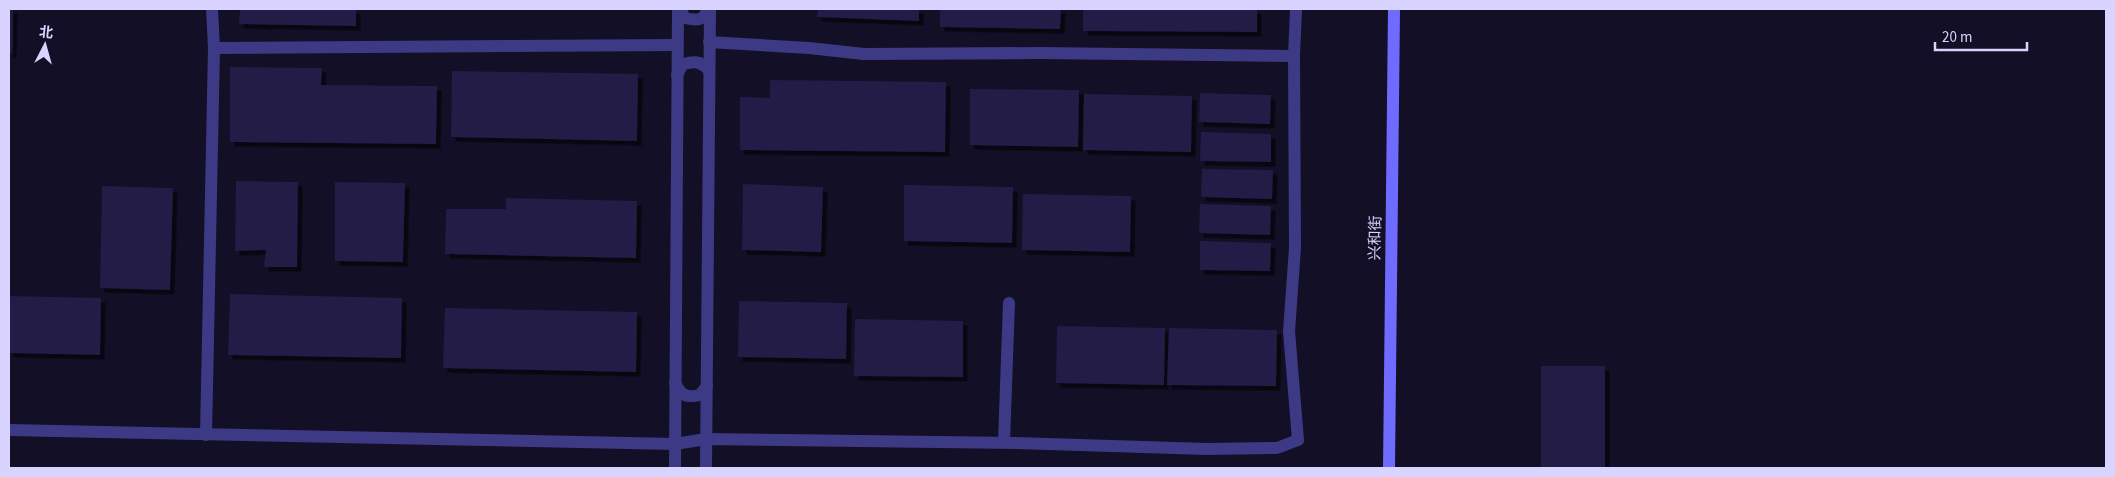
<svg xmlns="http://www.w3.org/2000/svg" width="2115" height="477" font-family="'Source Sans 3','Noto Sans SC',sans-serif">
  <defs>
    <filter id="shadow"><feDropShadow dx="4.5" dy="4.5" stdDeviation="0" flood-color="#0009"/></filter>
  </defs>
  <rect width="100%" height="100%" fill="#130f26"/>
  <g fill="#241b47" filter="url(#shadow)">
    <polygon points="9,9 13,9 12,53 9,53"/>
    <polygon points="240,9 356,9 356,26 239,24"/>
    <polygon points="818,9 919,9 919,21 817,17"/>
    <polygon points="940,9 1061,9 1060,29 940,27"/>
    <polygon points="1083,9 1257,9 1257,32 1083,31"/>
    <polygon points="230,67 322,68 321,85 437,86 436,144 230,142"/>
    <polygon points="452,71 638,74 637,141 451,137"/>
    <polygon points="770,80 946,82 945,152 740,150 740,97 770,98"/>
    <polygon points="970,89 1079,90 1078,147 970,145"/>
    <polygon points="1200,93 1271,95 1270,124 1199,122"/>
    <polygon points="1084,94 1192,96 1191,152 1083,150"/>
    <polygon points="1201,132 1271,134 1271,162 1200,161"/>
    <polygon points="1202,169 1273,170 1272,199 1201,197"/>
    <polygon points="236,181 298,182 297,267 264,267 266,250 235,251"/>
    <polygon points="335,182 405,183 403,262 335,261"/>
    <polygon points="743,184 823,187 821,252 742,250"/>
    <polygon points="904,185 1013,187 1012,243 904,241"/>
    <polygon points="102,186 173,188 170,290 100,288"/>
    <polygon points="1023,194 1131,196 1130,252 1022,250"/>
    <polygon points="506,198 637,201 636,258 445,254 446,209 506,209"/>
    <polygon points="1200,204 1271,206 1270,235 1199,233"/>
    <polygon points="1200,241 1271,243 1270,271 1200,270"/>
    <polygon points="230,294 402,298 401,358 228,355"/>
    <polygon points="9,296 101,298 100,355 9,353"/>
    <polygon points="739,301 847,303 846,359 738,357"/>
    <polygon points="445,308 637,312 636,372 443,368"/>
    <polygon points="855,319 963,321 963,377 854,376"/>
    <polygon points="1057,326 1165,328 1164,385 1056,383"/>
    <polygon points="1169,328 1277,330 1276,386 1167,385"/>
    <rect x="1541" y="366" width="64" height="102"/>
  </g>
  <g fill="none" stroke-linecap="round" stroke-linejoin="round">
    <g stroke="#3d3a85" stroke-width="12">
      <polyline points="212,9 214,48 677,45"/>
      <path d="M680,9l5,9c13,3 17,3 24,-9"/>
      <polyline points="709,42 809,48 864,54 1040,53 1294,56"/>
      <path d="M677,75l6,-11c12,-3 17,-3 26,6"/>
      <path d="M675,383c7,13 11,15 25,12l7,-9"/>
      <polyline points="9,430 675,444 706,439 1016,443 1207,449 1277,448 1298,440 1289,331 1295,248 1294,56 1296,9"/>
      <polyline points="206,435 214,48"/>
      <polyline points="1004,442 1009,303"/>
      <polyline points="675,468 678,9"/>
      <polyline points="706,468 710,9"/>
    </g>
    <polyline stroke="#6f6bff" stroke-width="12" points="1389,468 1394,9"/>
  </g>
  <g text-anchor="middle" stroke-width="4.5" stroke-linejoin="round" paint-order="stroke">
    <g font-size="15" fill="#d9d4ff" stroke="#130f26">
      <text transform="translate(1375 238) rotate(-89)" y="5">兴和街</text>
    </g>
  </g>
  <rect width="2115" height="477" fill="none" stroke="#d9d4ff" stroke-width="20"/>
  <g transform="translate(45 45) rotate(6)" stroke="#130f26" stroke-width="4" paint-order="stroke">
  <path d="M0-4L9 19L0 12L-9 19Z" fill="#d9d4ff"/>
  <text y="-8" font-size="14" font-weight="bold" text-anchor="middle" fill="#d9d4ff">北</text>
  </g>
  <path d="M1935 42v8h92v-8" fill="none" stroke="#d9d4ff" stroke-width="2.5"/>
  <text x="1942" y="42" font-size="15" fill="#d9d4ff" stroke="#130f26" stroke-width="4" paint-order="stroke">20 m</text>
</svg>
